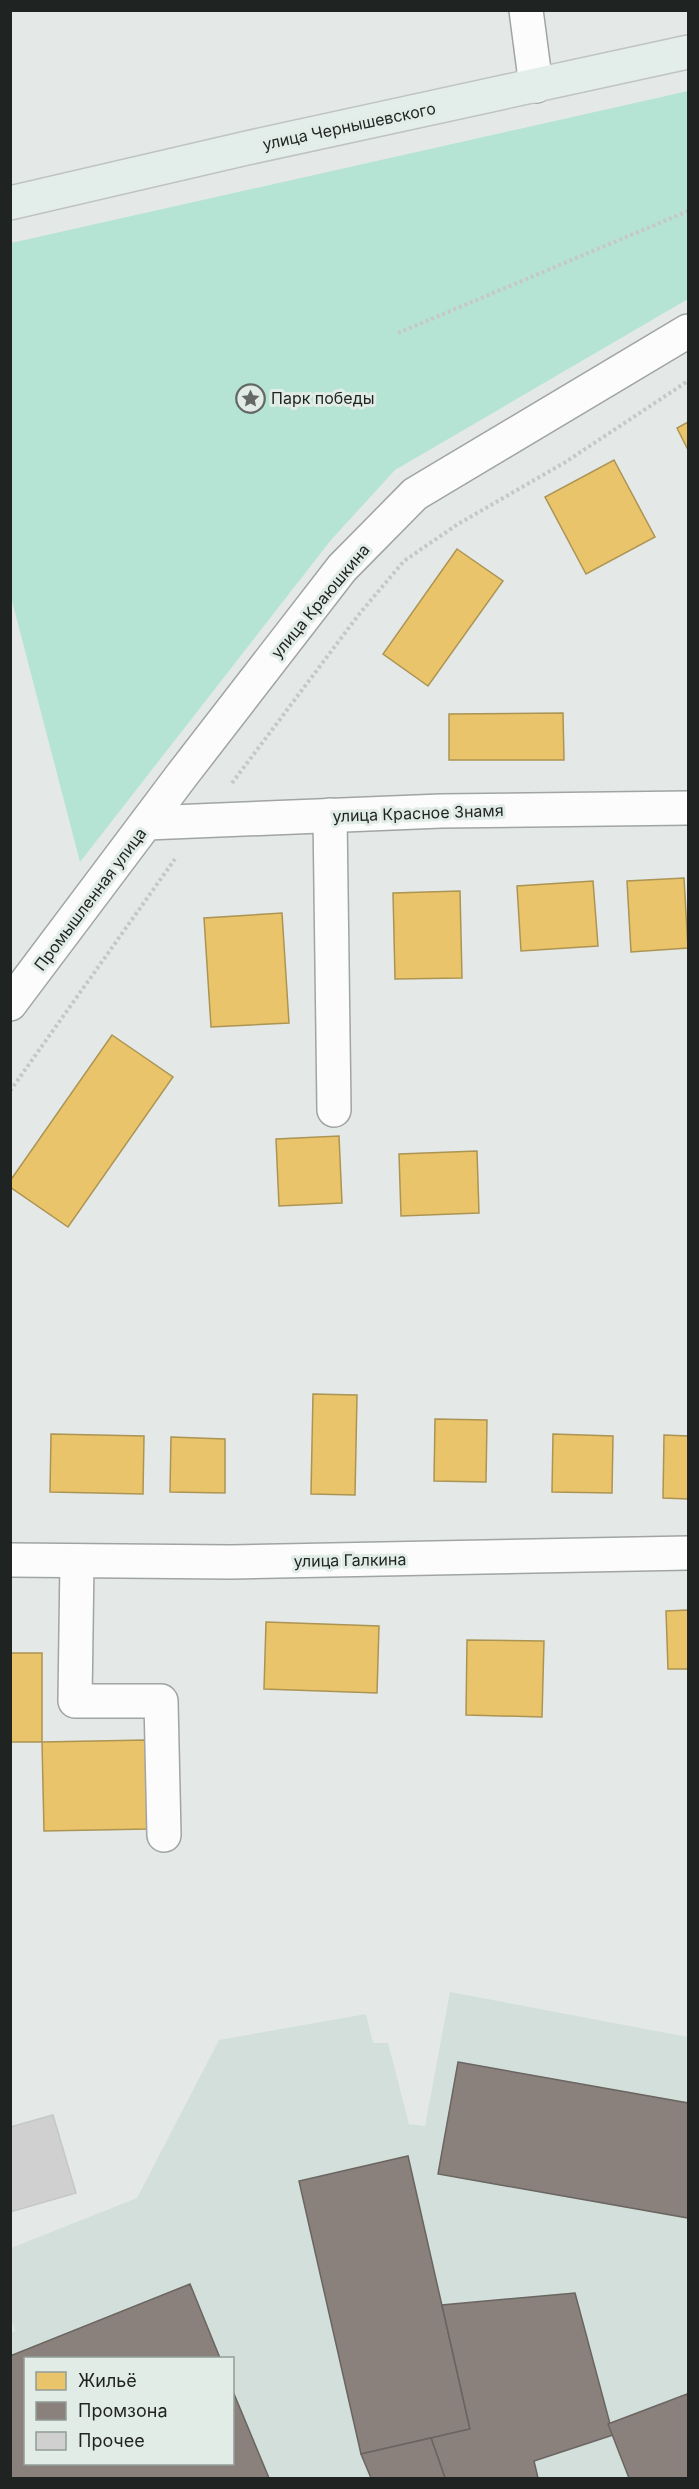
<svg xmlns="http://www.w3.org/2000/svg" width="699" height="2489" font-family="Inter,sans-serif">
  <rect width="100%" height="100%" fill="#e4e9e7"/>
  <path fill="#d3dfda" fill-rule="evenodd" d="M450,1992l238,45v441h-677l-1,-145 5,-2 -4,-12v-71l126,-50 82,-158 147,-26 7,29h15l21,81 16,2zM26,2358h206v106h-206z"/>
  <polygon fill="#b6e4d4" points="688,91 688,299 395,470 331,540 80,862 11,597 11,243"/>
  <g fill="#e9c46a" stroke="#ac9454" stroke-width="1.5">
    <polygon points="688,422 688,450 677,428"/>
    <polygon points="614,460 655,537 586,574 545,497"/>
    <polygon points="457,549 503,581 428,686 383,654"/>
    <polygon points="563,713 564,760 449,760 449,714"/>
    <polygon points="684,878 688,948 631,952 627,881"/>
    <polygon points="593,881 598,946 521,951 517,886"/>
    <polygon points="460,891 462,978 395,979 393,893"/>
    <polygon points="282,913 289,1023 211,1027 204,918"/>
    <polygon points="112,1035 173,1077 68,1227 10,1187 10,1181"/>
    <polygon points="339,1136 342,1203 279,1206 276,1139"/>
    <polygon points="477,1151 479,1213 401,1216 399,1154"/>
    <polygon points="313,1394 357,1395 355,1495 311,1494"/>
    <polygon points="435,1419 487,1420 486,1482 434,1481"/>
    <polygon points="51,1434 144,1436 143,1494 50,1492"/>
    <polygon points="553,1434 613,1436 612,1493 552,1492"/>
    <polygon points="664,1435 688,1436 688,1499 663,1498"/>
    <polygon points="171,1437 225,1439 225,1493 170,1492"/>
    <polygon points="688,1610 688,1669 668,1669 666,1611"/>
    <polygon points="266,1622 379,1626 377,1693 264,1689"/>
    <polygon points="467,1640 544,1641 542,1717 466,1715"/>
    <rect x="10" y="1653" width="32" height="89"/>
    <polygon points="146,1740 148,1829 44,1831 42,1742"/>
  </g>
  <g fill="#8a817c" stroke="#6a6561" stroke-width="1.5">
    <polygon points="458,2062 688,2103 688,2218 438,2174"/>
    <polygon points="408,2156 470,2429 361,2454 299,2181"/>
    <polygon points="190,2284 220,2358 26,2358 26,2464 232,2464 232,2389 269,2478 10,2478 10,2356"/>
    <polygon points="575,2293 613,2435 534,2461 538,2478 445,2478 431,2438 470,2429 442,2305"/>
    <polygon points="687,2394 688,2398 688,2478 629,2478 608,2424"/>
    <polygon points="431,2438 445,2478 371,2478 361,2454"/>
  </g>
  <polygon fill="#cfd0cf" stroke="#c6c7c7" stroke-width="1.5" points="53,2115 76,2193 10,2212 10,2127"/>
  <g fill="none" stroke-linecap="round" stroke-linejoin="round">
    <defs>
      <g id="minor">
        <polyline points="526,10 536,86"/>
        <polyline points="330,815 334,1110"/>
        <polyline points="147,823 441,811 688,808"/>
        <polyline points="10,1004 182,775 342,568 415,494 688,331"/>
        <polyline points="10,1560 231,1562 688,1553"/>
        <polyline points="77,1561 75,1701 161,1701 164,1835"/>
      </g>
      <polyline id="major" points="10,203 247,148 688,52"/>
    </defs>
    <use href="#minor" stroke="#a0a4a2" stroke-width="36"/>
    <use href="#major" stroke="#c0c3c2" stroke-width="36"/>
    <g stroke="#c6c8c7" stroke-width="4" stroke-dasharray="3 3" stroke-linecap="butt">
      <polyline points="398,333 688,211"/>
      <polyline points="232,783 360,613 404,561 458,524 564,463 688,381"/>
      <polyline points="10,1091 175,859"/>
    </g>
    <use href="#minor" stroke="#fbfcfb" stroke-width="33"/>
    <use href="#major" stroke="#e3eeea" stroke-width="33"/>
  </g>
  <defs>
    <symbol id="sight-ring" viewBox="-11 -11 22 22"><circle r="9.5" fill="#e1ece7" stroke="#646867" stroke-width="1.5"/><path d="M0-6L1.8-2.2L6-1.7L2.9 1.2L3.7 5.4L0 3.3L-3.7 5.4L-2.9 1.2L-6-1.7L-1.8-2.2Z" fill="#646867"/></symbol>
  </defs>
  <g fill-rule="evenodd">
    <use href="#sight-ring" x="234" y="382" width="33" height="33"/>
  </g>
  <g text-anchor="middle" stroke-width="6" stroke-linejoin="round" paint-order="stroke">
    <g font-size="16" fill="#1f2322" stroke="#e1ece7">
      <text transform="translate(349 126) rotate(-12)" y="6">улица Чернышевского</text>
      <text transform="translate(320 601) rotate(-50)" y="6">улица Краюшкина</text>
      <text transform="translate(418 813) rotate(-2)" y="6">улица Красное Знамя</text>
      <text transform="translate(90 899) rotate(-53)" y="6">Промышленная улица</text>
      <text transform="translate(350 1560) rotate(-1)" y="6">улица Галкина</text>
    </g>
    <g font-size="16" fill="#1f2322" stroke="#e1ece7" text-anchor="start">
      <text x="271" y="404">Парк победы</text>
    </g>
  </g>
  <rect width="699" height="2489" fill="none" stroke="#1f2322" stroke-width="24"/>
  <rect x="24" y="2357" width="210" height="108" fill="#e1ece7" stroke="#939c98" stroke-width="1.5"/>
  <rect x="36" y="2372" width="30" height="18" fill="#e9c46a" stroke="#939c98" stroke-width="1.5"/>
  <text x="78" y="2387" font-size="18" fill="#1f2322">Жильё</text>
  <rect x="36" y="2402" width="30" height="18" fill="#8a817c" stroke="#939c98" stroke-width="1.5"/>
  <text x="78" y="2417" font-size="18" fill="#1f2322">Промзона</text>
  <rect x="36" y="2432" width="30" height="18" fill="#cfd0cf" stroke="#939c98" stroke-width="1.5"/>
  <text x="78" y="2447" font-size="18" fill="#1f2322">Прочее</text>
</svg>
